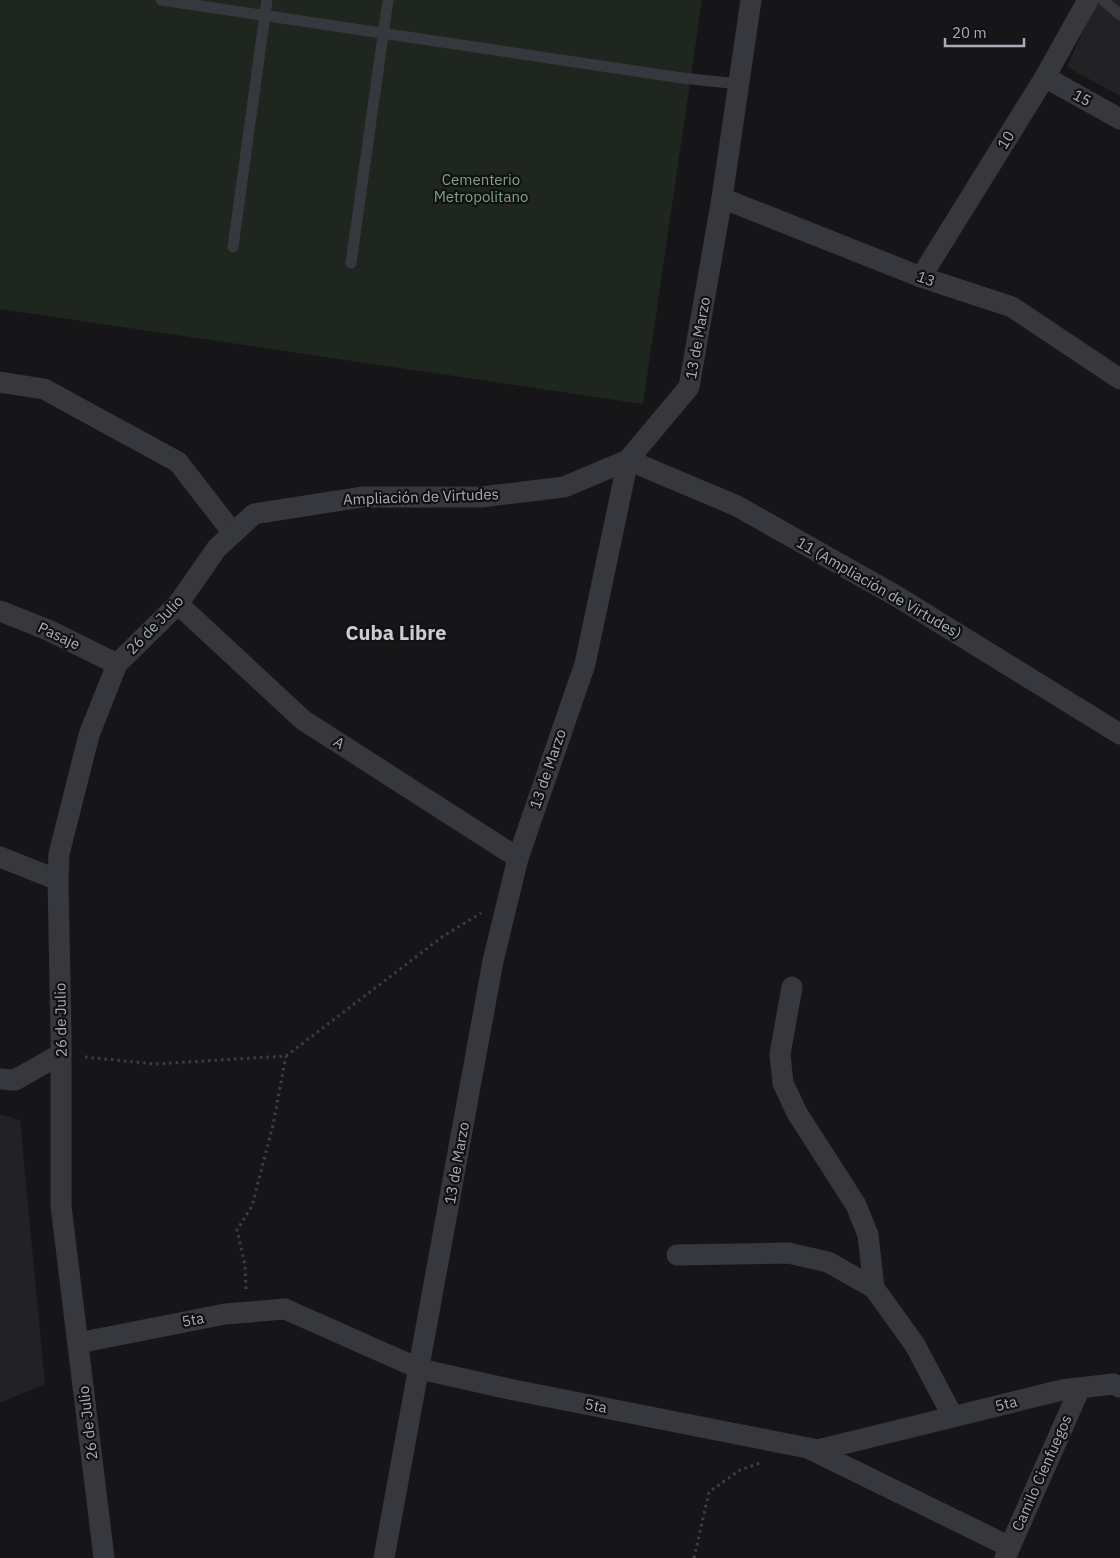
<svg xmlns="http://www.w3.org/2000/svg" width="1120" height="1558" font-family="'IBM Plex Sans',sans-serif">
  <rect width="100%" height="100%" fill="#161618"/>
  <g fill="#222225">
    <polygon points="1097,0 1120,0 1120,96 1067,67"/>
    <polygon points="0,1114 20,1120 45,1384 0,1403"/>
  </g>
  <polygon fill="#1e261f" points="0,0 702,0 643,404 0,309"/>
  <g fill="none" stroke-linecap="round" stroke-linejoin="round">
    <g stroke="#3d3f44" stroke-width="3" stroke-dasharray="2.5 4" stroke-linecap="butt">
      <polyline points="85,1057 155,1064 286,1056 442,937 481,913"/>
      <polyline points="246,1289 245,1265 237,1230 252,1206 273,1125 286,1056"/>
      <polyline points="694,1558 709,1492 740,1470 760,1463"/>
    </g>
    <g stroke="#37383d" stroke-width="11">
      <polyline points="161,0 682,78 739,84"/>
      <polyline points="1103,0 1120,15"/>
      <polyline points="233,247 267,0"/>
      <polyline points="351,263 388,0"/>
    </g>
    <g stroke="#37383d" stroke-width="21">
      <polyline points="1045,77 1120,119"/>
      <polyline points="722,198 921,277 1012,307 1120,379"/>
      <polyline points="921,277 1045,77 1088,0"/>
      <polyline points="0,382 44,389 178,462 233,533"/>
      <polyline points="628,460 737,506 898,597 1120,734"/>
      <polyline points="178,604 303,720 518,858"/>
      <polyline points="0,611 48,630 117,664"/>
      <polyline points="0,857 58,880"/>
      <polyline points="792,987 780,1054 783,1083 797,1113 856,1205 868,1235 874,1288"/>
      <polyline points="0,1079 15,1080 61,1054"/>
      <polyline points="677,1255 788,1253 828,1262 874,1288 915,1345 953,1417"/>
      <polyline points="78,1343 225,1314 285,1309 420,1369 509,1389 818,1450 1062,1390 1113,1384 1120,1387"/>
      <polyline points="810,1449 1010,1547"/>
      <polyline points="104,1558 61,1206 61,1036 58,880 59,854 89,735 117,664 178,604 217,548 254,514 362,497 481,497 564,487 628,460"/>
      <polyline points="384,1558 493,961 518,858 585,664 628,460 689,387 722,198 751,0"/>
      <polyline points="1005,1558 1080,1388"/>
    </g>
  </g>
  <g text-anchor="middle" stroke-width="4.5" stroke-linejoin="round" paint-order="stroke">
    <g font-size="15" fill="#a8adb8" stroke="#111113">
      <text transform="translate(1082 98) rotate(29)" y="5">15</text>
      <text transform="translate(1006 140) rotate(-58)" y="5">10</text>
      <text transform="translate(926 279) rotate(20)" y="5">13</text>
      <text transform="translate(698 338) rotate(-80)" y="5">13 de Marzo</text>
      <text transform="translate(421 497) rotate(-2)" y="5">Ampliación de Virtudes</text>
      <text transform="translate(879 588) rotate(30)" y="5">11 (Ampliación de Virtudes)</text>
      <text transform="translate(155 625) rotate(-46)" y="5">26 de Julio</text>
      <text transform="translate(59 636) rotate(25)" y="5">Pasaje</text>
      <text transform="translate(339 743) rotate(33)" y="5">A</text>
      <text transform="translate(548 769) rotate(-71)" y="5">13 de Marzo</text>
      <text transform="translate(61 1020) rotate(-91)" y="5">26 de Julio</text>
      <text transform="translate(457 1163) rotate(-80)" y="5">13 de Marzo</text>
      <text transform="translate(193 1320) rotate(-11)" y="5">5ta</text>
      <text transform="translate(1006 1404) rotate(-14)" y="5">5ta</text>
      <text transform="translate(596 1406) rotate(11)" y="5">5ta</text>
      <text transform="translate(88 1423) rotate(-97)" y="5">26 de Julio</text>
      <text transform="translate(1042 1473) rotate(-66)" y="5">Camilo Cienfuegos</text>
    </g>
    <g font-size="15" fill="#7fa381" stroke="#111113">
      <text x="481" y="185">Cementerio<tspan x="481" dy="17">Metropolitano</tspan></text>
    </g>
    <g font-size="20" font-weight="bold" fill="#c9ccd4" stroke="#111113">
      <text x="396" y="640">Cuba Libre</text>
    </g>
  </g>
  <path d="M945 38v8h79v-8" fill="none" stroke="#a8adb8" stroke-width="2.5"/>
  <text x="952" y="38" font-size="15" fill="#a8adb8" stroke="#111113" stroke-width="4" paint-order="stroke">20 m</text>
</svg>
